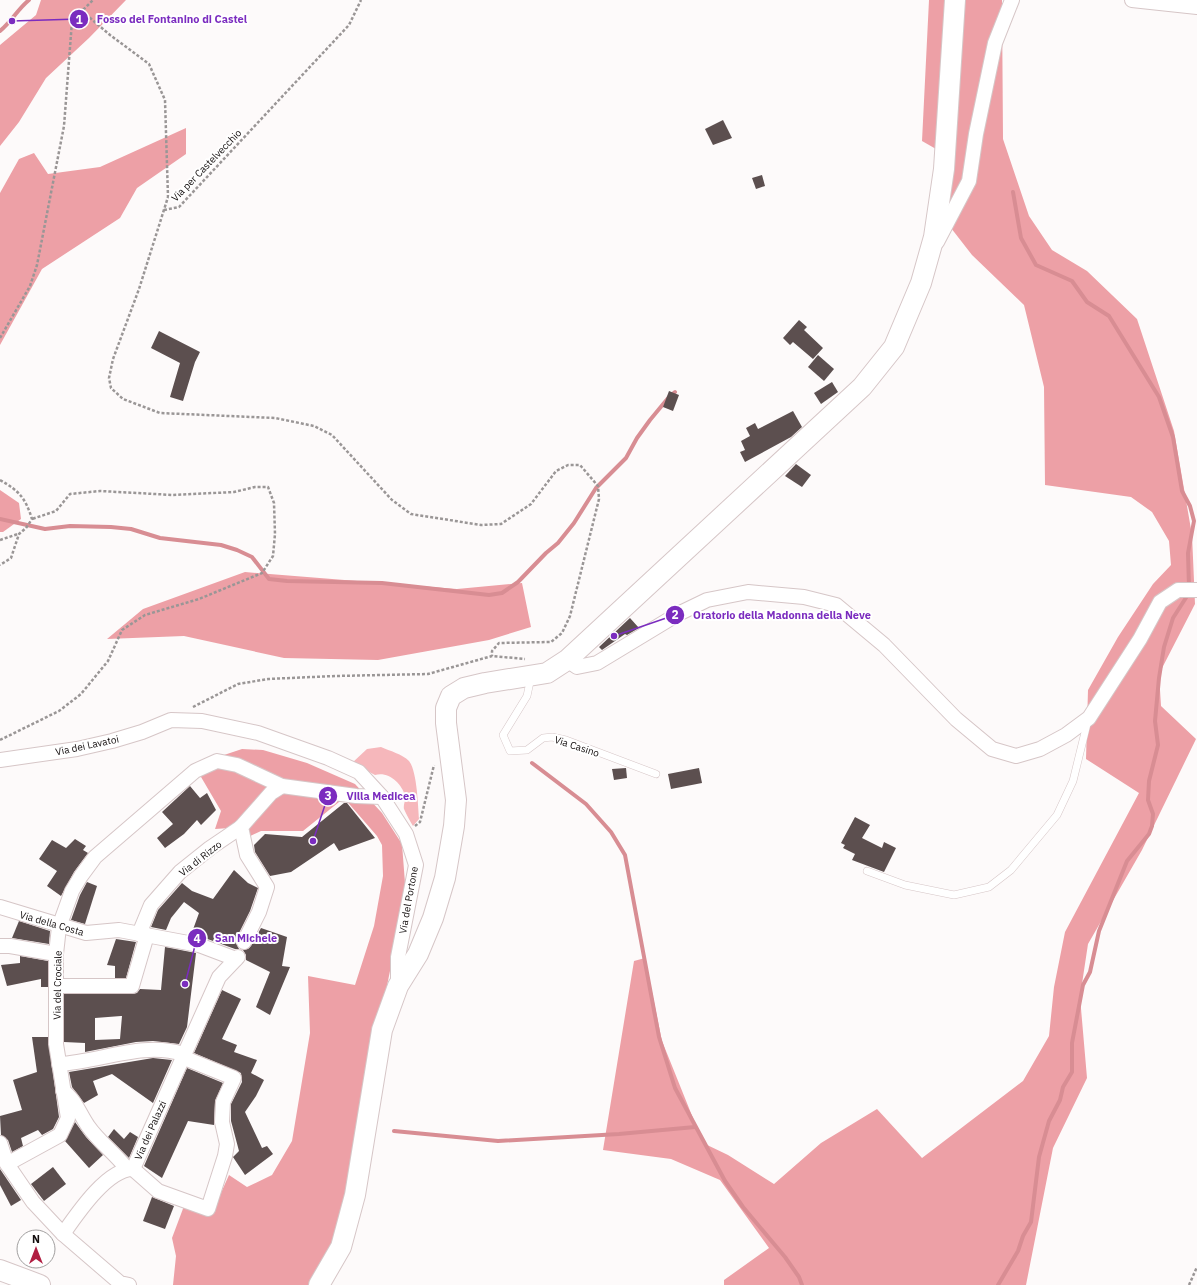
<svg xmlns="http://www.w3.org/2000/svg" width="1197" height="1285" font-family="'IBM Plex Sans',sans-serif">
  <rect width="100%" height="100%" fill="#fdfafa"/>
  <path fill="#f6b7bb" d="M381,747c9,4 21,7 28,14 8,10 9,44 10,58l-6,7c-3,-5 -7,-12 -9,-17 -1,-4 2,-9 1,-13 -3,-13 -17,-25 -30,-21l-23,-12 15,-14z"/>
  <g fill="#eda0a6">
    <polygon points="41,0 126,0 89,38 46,78 19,122 0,146 0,45 36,15"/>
    <polygon points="929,0 1002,0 1003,139 1029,216 1052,250 1087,271 1137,319 1174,431 1192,535 1195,604 1159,674 1161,706 1196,739 1142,850 1088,944 1080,997 1087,1078 1053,1148 1026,1285 724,1285 724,1280 769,1248 720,1180 671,1159 603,1150 634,961 645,958 662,1041 703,1143 728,1155 774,1184 821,1143 877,1109 922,1158 1023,1081 1049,1036 1054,987 1065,932 1139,793 1086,759 1088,690 1118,637 1153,584 1171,565 1169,541 1152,512 1131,497 1045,485 1044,387 1024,305 972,255 944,219 950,157 922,141"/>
    <polygon points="186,128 186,154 137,188 120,218 42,269 0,345 0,193 19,159 34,153 48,174 100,167"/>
    <polygon points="0,490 19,503 21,519 3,532 0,532"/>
    <polygon points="245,572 457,589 522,583 531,627 489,640 378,660 284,658 184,636 107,639 143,609"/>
    <polygon points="242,749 263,750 307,763 355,784 382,813 402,844 405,883 391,966 341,1213 332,1253 312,1285 173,1285 176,1256 172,1238 184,1206 211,1215 229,1175 247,1187 272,1175 292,1141 310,1033 308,976 355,985 374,926 383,876 382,845 377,836 344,798 303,831 261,831 242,840 230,828 215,829 221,811 194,765"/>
  </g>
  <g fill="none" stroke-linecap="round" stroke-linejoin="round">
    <g stroke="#d88d93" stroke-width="4">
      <path d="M0,31c12,-10 17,-21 29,-31"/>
      <polyline points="1013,192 1021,238 1036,265 1072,281 1087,302 1109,316 1159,397 1173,437 1182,491 1190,506 1194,521 1188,553 1189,587"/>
      <polyline points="0,519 45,529 70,526 111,527 131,529 160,538 221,545 237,550 252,557 269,579 287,581 382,583 489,595 502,593 518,582 546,553 558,543 574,523 596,488 626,458 637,438 650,420 669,397 675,392"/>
      <polyline points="532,763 586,804 611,832 625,855 659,1037 675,1088 725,1181 743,1207 785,1257 799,1277 802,1285"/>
      <polyline points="394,1131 498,1141 619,1134 695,1127"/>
      <polyline points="998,1285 1018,1251 1023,1236 1031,1222 1039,1157 1049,1121 1060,1100 1063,1087 1072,1072 1072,1043 1083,985 1090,972 1099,931 1127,861 1149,834 1152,826 1153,814 1148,800 1149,781 1158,745 1155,721 1159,678 1164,647 1173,618 1189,593"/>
    </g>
  </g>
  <g fill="#5c4f4f" fill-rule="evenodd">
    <polygon points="723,120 732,138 713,145 705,129"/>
    <polygon points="762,175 765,186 756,189 752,178"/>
    <polygon points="799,320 807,327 804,330 823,348 813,359 793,342 790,345 783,338"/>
    <polygon points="159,331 200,352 195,362 183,401 170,397 180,363 151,348"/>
    <polygon points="818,355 834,369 824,381 808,367"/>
    <polygon points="832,382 838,392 821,404 814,393"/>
    <polygon points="669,391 679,395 673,411 663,407"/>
    <polygon points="793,411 802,427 791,437 745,462 740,452 745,450 741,441 750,436 746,428 755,423 758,429"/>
    <polygon points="796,464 811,475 802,487 785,476"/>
    <polygon points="630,618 639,628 627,635 625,634 602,650 599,647"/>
    <polygon points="626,768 627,778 614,780 612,769"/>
    <polygon points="699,768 702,783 671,789 668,774"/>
    <polygon points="190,786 200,798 207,793 216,810 201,825 197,820 184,834 165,848 157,838 173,824 162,812"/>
    <polygon points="344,803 347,803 375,838 339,851 334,843 291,872 270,876 255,852 254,845 265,834 302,837"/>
    <polygon points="855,817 870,825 862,838 882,848 884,842 896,848 884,872 852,860 855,854 843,848 845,845 841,843"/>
    <polygon points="75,839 86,846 83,850 88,853 74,872 61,896 47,886 57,871 39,859 52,840 66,848"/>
    <polygon points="234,870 248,883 258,888 250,911 236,939 236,943 239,949 235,949 202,937 191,935 199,913 184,902 171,918 166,930 151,927 158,910 182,883 192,891 213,899"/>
    <polygon points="87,882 97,886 85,924 71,920 80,895"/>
    <polygon points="19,921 50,931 49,944 12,938"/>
    <polygon points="261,928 287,937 282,966 290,967 270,1015 256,1007 270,972 246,960 246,955 243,950 248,949 251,946"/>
    <polygon points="116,939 136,942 126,978 115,978 115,966 107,965"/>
    <path d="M165,947l31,6 -9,74 -8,17 -26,-3 -17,1 -51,10v-9l-21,-1v-48h68l5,-1 3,-4 21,1zM121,1016h1l-2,23 -25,1v-22z"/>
    <polygon points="20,956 48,961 48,987 41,987 41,979 7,986 1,965 20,963"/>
    <polygon points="222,990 241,999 222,1039 237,1045 234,1052 257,1060 251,1073 264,1080 256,1096 245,1112 262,1148 267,1146 273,1154 245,1175 233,1157 239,1151 231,1121 231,1104 242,1082 241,1073 194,1053"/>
    <polygon points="32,1037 48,1037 59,1117 53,1129 42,1135 38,1130 21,1138 23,1146 12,1152 8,1140 1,1135 0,1116 22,1110 13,1080 37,1072"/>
    <polygon points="153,1058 172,1060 153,1103 112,1074 93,1081 98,1095 84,1103 72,1087 69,1072"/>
    <polygon points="187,1068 223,1083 215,1101 214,1125 188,1121 162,1178 144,1166"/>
    <polygon points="75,1122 86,1137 103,1155 89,1168 65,1141"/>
    <polygon points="114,1129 124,1139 130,1132 138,1137 129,1158 108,1137"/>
    <polygon points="53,1167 66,1184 44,1201 31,1184"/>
    <polygon points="0,1169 21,1200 11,1206 0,1185"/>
    <polygon points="152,1197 174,1206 165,1229 143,1221"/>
  </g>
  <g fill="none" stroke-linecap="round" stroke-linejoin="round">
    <defs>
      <g id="lane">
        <polyline points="531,677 527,696 503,735 510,751 527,750 543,738 552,737 566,740 656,774"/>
        <polyline points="867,871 905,885 954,895 989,887 1011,870 1057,815 1073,781 1088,720"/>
      </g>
      <g id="street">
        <polyline points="1132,0 1197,7"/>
        <polyline points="937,242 969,181 976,134 995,43 1012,0"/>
        <polyline points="567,660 577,667 597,663 678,614 707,600 748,592 804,597 836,605 884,645 956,719 992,749 1016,756 1040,749 1066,735 1089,718 1140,639 1160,602 1178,590 1197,590"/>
        <polyline points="0,760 77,749 112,741 142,732 171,720 202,721 258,733 328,758 359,772 382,797 406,834 416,865 398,957 398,985"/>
        <polyline points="0,907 86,933 119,930 199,945 236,959"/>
        <polyline points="139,934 151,905 180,872 210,848 241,827"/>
        <polyline points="244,942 259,912 267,887 247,855 241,827 271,793 282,786"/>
        <polyline points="0,946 10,946 56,954"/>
        <polyline points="56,986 132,986 147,935"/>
        <path d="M59,1064c41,-2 84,-23 124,-10"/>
        <path d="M63,1091c12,8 17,24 25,35 11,16 27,27 39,43"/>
        <polyline points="0,1143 7,1164 33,1202 63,1234 120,1283 129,1285"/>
        <polyline points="7,1164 60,1135 68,1118 56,1044 56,954 59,927 72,891 81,876 95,857 195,771 217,761 237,765 282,786 356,796 382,797"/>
        <polyline points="133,1169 158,1191 208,1209 225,1156 227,1144 222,1122 223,1102 234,1078 182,1057"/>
        <path d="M63,1234c14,-20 44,-65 70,-65l86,-192 19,-20"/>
      </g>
      <g id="secondary">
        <polyline points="0,1270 40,1285"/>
        <polyline points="319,1285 341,1247 355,1195 382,1030 398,986 418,954 433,918 445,878 454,826 456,800 446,723 446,708 451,696 464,688 485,683 547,673 567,660 862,387 894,347 921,283 934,237 944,169 955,0"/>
      </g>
    </defs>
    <use href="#lane" stroke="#d6c6c7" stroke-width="8"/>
    <use href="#street" stroke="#d6c6c7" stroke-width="16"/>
    <use href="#secondary" stroke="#d6c6c7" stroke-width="22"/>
    <g stroke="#9a9696" stroke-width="2.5" stroke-dasharray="3 2" stroke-linecap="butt">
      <polyline points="82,11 110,35 149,64 165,100 168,197 139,289 113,359 109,378 111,388 123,399 160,413 275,418 314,426 332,435 392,500 411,514 481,525 501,524 531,504 556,471 568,465 580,465 598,486 599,499 570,616 562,633 551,642 499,643 492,651 492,656"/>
      <polyline points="164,210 179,207 349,25 361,0"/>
      <polyline points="0,338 30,286 37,265 64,126 72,21 93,0"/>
      <path d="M0,480c19,11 25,17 32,39l-6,9 -7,6 -8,24 -11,7"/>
      <polyline points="0,540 18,534"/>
      <polyline points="193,707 238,684 268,679 335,676 428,674 492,656 525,659"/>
      <polyline points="0,740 59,711 81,694 108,661 122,630 145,615 199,599 262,573 273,556 275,534 274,503 268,487 255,487 234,492 173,495 100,491 70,494 56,511 32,519"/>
      <polyline points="415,826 420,822 434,765"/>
      <polyline points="1189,1285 1197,1267"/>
    </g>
    <use href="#lane" stroke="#fff" stroke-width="7"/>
    <use href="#street" stroke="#fff" stroke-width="14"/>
    <use href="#secondary" stroke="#fff" stroke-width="20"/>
  </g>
  <g text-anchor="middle" stroke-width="4" stroke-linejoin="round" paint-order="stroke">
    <g font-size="10" fill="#140f0f" stroke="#fff">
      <text transform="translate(206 165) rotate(-46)" y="4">Via per Castelvecchio</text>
      <text transform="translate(87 745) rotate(-12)" y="4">Via dei Lavatoi</text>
      <text transform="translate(577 746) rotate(18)" y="4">Via Casino</text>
      <text transform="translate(200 858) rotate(-38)" y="4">Via di Rizzo</text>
      <text transform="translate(408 900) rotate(-80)" y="4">Via del Portone</text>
      <text transform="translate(52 923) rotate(16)" y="4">Via della Costa</text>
      <text transform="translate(57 985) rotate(-89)" y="4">Via del Crociale</text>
      <text transform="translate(150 1130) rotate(-66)" y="4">Via dei Palazzi</text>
    </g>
  </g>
  <path fill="none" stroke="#7b2cbf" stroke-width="1.5" d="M12 21L79 19M614 636L675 615M313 841L328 796M185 984L197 938"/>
  <g fill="#7b2cbf" stroke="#fff" stroke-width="1.5">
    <circle cx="12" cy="21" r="4"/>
    <circle cx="614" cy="636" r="4"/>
    <circle cx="313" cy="841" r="4"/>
    <circle cx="185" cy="984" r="4"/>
    <circle cx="79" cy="19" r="10"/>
    <circle cx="675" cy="615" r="10"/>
    <circle cx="328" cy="796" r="10"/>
    <circle cx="197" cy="938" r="10"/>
  </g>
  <g font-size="12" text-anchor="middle" font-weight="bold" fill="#fff">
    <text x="79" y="24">1</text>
    <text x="675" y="619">2</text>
    <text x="328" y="800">3</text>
    <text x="197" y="943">4</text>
  </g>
  <g font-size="11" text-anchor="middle" font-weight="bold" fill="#7b2cbf" stroke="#fff" stroke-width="4" stroke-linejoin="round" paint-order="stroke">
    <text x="172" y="23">Fosso del Fontanino di Castel</text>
    <text x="782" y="619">Oratorio della Madonna della Neve</text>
    <text x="381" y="800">Villa Medicea</text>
    <text x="246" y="942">San Michele</text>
  </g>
  <g transform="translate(36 1249)"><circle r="19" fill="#ffffff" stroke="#a19f9f"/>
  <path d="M0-3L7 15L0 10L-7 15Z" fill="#b11e42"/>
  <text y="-6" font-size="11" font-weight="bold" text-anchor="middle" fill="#140f0f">N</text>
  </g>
</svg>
